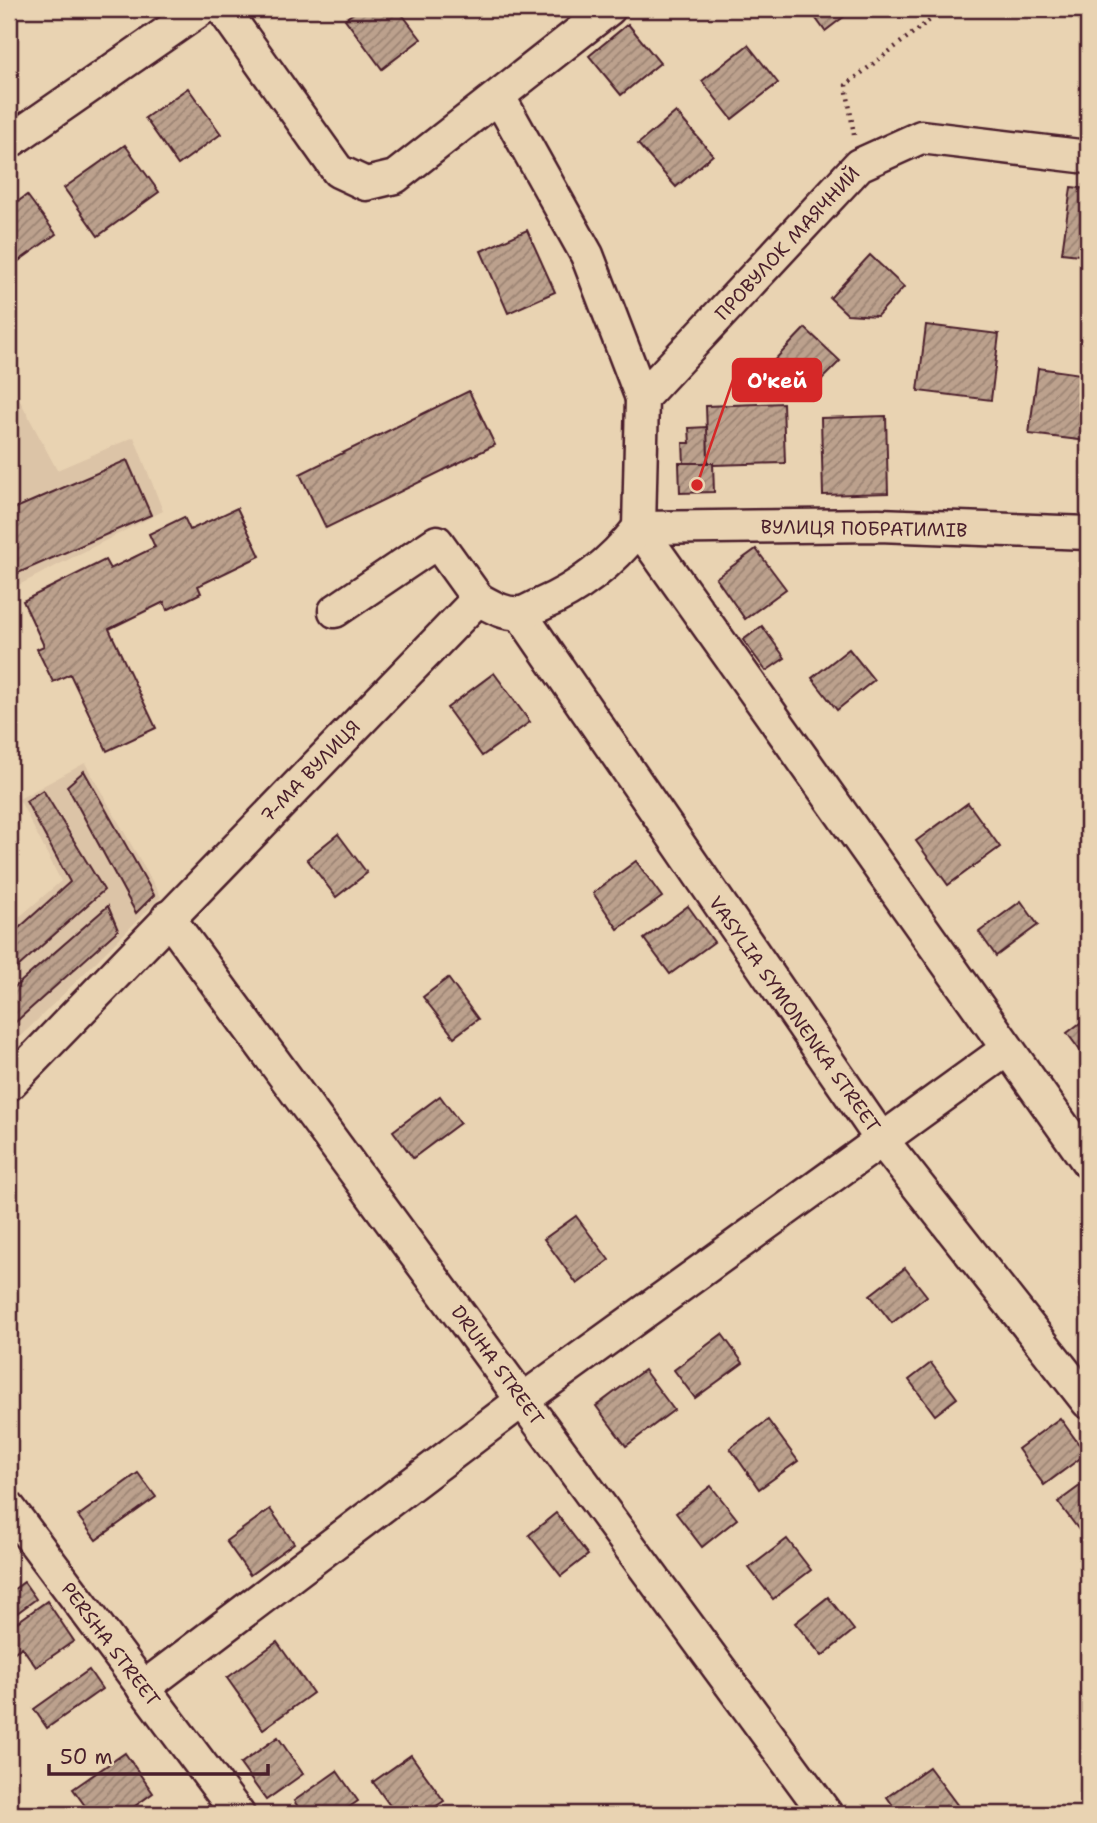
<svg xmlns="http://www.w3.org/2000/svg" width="1097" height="1823" font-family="'Shantell Sans',sans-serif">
  <defs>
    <pattern id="building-hatch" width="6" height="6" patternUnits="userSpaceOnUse" patternTransform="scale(1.75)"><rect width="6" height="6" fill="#bca18d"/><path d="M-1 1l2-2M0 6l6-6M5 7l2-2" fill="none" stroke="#9b8373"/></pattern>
  </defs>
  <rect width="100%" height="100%" fill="#e9d3b2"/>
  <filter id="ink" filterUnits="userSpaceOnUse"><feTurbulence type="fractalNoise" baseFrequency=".0143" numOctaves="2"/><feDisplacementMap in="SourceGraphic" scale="14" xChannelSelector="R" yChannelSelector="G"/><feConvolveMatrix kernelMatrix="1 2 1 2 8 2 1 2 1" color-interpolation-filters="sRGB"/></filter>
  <g filter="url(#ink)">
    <g fill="#dcc4a7">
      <polygon points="18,397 57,470 134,437 163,511 9,590 9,403"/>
      <polygon points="85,763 161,897 9,1048 9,926 61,881 19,799"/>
    </g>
    <g fill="url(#building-hatch)" stroke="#4a1f2b" stroke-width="2">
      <polygon points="359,9 398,9 421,39 382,69 345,19"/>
      <polygon points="809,9 854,9 825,31"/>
      <polygon points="628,24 660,63 621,95 589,56"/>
      <polygon points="748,45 778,83 732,119 702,81"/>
      <polygon points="188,88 221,134 178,165 145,118"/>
      <polygon points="676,112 713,155 676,187 638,144"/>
      <polygon points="125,145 159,192 98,236 64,188"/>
      <polygon points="1071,187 1088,189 1088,256 1062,253"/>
      <polygon points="27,195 56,234 9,268 9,208"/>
      <polygon points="527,230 555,292 508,313 481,251"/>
      <polygon points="870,255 904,287 877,316 847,314 830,298"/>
      <polygon points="926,325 999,334 991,400 918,391"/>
      <polygon points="805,328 840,361 815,386 783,385 766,369"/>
      <polygon points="1038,368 1088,375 1088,441 1029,434"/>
      <polygon points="469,391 495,445 326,528 300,474"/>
      <polygon points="783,403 785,463 713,465 708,463 706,406"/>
      <polygon points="886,416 888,493 823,495 821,418"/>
      <polygon points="707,427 708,463 684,464 683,443 690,443 689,428"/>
      <polygon points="127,460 151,515 9,577 9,511"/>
      <polygon points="679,463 713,463 714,492 680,493"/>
      <polygon points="237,508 260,556 198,586 201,593 167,610 164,602 109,629 156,728 107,751 70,674 53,682 37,649 44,646 23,601 105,560 110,569 155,547 149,534 184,517 190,530"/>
      <polygon points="756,549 786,589 745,619 716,578"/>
      <polygon points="762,626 785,658 766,671 743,640"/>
      <polygon points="849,649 874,680 837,710 812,678"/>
      <polygon points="494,673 530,722 482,756 447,708"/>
      <polygon points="84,771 154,895 136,913 67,786"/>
      <polygon points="43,790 104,890 9,975 9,937 70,882 26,801"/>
      <polygon points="968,803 1000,847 948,885 916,841"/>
      <polygon points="338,834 367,873 336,897 307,859"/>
      <polygon points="636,861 662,897 618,929 593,893"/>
      <polygon points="1021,901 1038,925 996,956 979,932"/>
      <polygon points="108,906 118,930 9,1028 9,992"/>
      <polygon points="688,906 714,942 670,974 644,939"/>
      <polygon points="448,978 478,1019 454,1037 423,997"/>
      <polygon points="1088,1017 1088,1061 1067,1033"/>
      <polygon points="440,1096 460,1123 413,1158 393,1131"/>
      <polygon points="576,1216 609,1260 577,1284 544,1239"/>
      <polygon points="905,1268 927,1296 892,1323 870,1295"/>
      <polygon points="722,1334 743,1363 695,1398 674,1370"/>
      <polygon points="931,1363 957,1398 935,1415 909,1380"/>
      <polygon points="644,1370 674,1410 626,1446 596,1406"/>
      <polygon points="1060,1418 1086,1454 1044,1485 1018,1449"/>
      <polygon points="768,1420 798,1461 759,1489 730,1448"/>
      <polygon points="138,1473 156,1497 96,1540 78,1516"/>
      <polygon points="1088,1480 1088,1530 1082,1534 1058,1502"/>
      <polygon points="711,1486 737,1519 702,1547 676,1513"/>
      <polygon points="270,1509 294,1543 250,1575 226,1541"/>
      <polygon points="556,1513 588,1555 561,1576 529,1535"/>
      <polygon points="787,1539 811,1570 773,1599 749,1568"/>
      <polygon points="24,1582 36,1599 9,1619 9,1593"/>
      <polygon points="828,1597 854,1630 822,1656 795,1623"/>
      <polygon points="47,1601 74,1641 36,1667 22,1647 9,1656 9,1628"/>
      <polygon points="277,1642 313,1693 263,1729 227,1678"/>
      <polygon points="89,1670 102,1689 47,1728 34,1709"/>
      <polygon points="278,1737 303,1774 266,1800 240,1764"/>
      <polygon points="125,1753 153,1793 124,1814 91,1814 73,1789"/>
      <polygon points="411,1755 444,1801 424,1814 396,1814 373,1782"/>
      <polygon points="929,1767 964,1814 899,1814 887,1797"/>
      <polygon points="337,1771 358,1801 339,1814 303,1814 294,1801"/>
    </g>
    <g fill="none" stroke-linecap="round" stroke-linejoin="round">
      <defs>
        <g id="minor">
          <polyline points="223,9 338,171 366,184 395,177 609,9"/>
          <polyline points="499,97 587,255 642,398"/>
          <polyline points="9,142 201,9"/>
          <polyline points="639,528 1088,1162"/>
          <polyline points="639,528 642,398 859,165 921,137 1088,157"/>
          <polyline points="639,528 879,525 1088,533"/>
          <polyline points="335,611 437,542 478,599"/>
          <polyline points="520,613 881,1139 1088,1402"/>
          <polyline points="168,917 826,1814"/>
          <path d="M9,1084l469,-485c13,7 27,16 42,14 6,0 14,-6 20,-8 41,-17 72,-43 99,-77"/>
          <polyline points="9,1508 238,1814"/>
          <polyline points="143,1688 524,1399 1006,1050"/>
        </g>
      </defs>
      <use href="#minor" stroke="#4a1f2b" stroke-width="37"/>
      <polyline stroke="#4a1f2b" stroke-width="4.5" stroke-dasharray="2 5" stroke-linecap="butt" points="854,135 846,85 944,9"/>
      <use href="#minor" stroke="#e9d3b2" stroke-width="32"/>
    </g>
  </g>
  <g text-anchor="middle" stroke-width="6" stroke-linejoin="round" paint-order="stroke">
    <g font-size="19" fill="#4a1f2b" stroke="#e9d3b2">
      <text transform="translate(787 243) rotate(-47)" y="7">ПРОВУЛОК МАЯЧНИЙ</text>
      <text transform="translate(864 528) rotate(1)" y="7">ВУЛИЦЯ ПОБРАТИМІВ</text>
      <text transform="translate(310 771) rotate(-46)" y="7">7-МА ВУЛИЦЯ</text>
      <text transform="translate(795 1014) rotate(55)" y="7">VASYLIA SYMONENKA STREET</text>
      <text transform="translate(498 1365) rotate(54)" y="7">DRUHA STREET</text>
      <text transform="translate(111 1644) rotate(53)" y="7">PERSHA STREET</text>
    </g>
  </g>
  <path fill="none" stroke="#d62828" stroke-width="2.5" d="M697 485L733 380"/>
  <circle fill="#d62828" stroke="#e9d3b2" stroke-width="2.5" cx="697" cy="485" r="7"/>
  <rect fill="#d62828" stroke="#d62828" stroke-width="2.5" x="733" y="359" width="88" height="42" rx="7"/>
  <g font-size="21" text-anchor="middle" font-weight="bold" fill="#fff">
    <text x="777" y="388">О'кей</text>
  </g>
  <rect width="1097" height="1823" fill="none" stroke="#e9d3b2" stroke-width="35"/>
  <rect x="18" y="18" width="1062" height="1788" fill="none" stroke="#4a1f2b" stroke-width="2.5" filter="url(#ink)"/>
  <path d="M49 1764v10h219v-10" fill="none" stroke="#4a1f2b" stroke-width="3.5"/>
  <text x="60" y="1764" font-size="21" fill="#4a1f2b" stroke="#e9d3b2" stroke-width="5" paint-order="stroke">50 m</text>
</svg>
